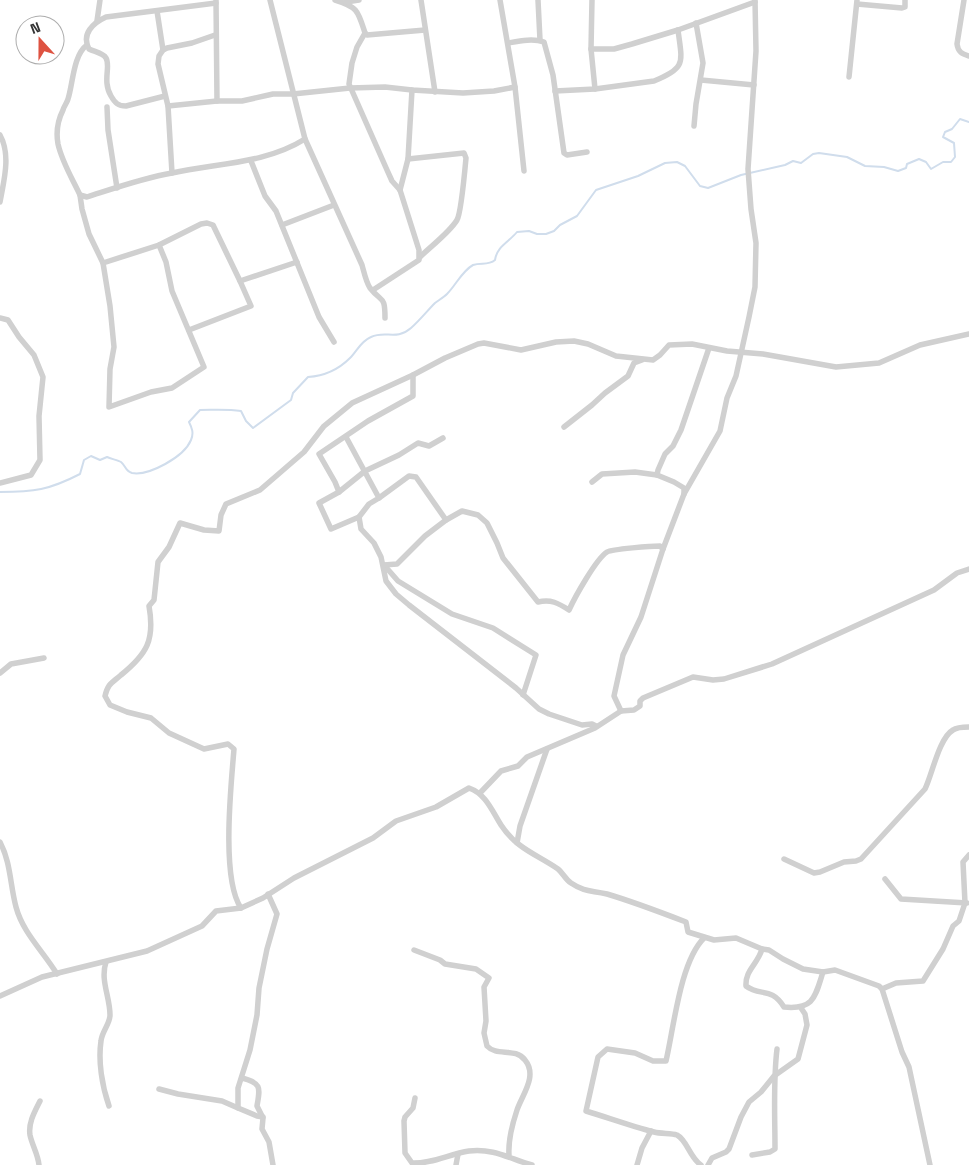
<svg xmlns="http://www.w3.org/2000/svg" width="969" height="1165" font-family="'Space Grotesk',sans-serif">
  <rect width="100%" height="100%" fill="#fff"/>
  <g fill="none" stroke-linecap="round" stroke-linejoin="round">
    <path stroke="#d0ddec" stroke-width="2" d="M0,492c34,0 49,-2 80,-18l4,-14 7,-4 9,4 7,-3c4,2 11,3 14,5 5,4 4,9 11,11 17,3 52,-16 59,-33 3,-7 1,-12 -2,-18l11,-12c14,0 27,-1 41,1l5,10 7,7 38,-28 2,-7 15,-16c16,-1 31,-8 42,-19 7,-7 11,-17 21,-21 15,-7 25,4 40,-9 9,-8 16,-17 24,-25 4,-3 9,-6 12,-9 9,-9 15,-23 26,-29 8,-3 15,1 22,-5 2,-14 14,-18 22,-28l12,-1 8,3h9l8,-3 6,-6 17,-9 19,-26 42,-14 27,-13 12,-1 8,4 15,20 8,2 33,-13 44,-10 8,-4 8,2 12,-9 6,-1 28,4 18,9 19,1 14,4 8,-3 1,-4 12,-5 7,3 5,7 12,-7h8l4,-5 -1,-14 -11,-6 2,-5 7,-3 8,-10 9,3"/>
    <g stroke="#d0d0d0" stroke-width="5.5">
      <polyline points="216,0 217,101"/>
      <path d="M270,0l35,139 57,126c2,7 4,17 8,23 12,15 15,7 15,30"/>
      <path d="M335,0c23,7 23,11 30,33l2,2 58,-5"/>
      <polyline points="421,0 435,92"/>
      <polyline points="500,0 515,87 524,171"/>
      <polyline points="538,0 540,40"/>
      <polyline points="592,0 591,49 595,89"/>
      <path d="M964,0l-7,44c1,8 5,10 12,12"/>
      <polyline points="346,2 359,0"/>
      <polyline points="857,4 902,8 905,7 905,0"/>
      <polyline points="157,11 163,50"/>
      <polyline points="97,21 100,0"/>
      <polyline points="365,33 357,47 352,63 349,84 387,170 392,181 400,190 419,250 419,260 373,290"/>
      <path d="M508,43c11,-2 25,-5 36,-1l9,33 11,78 3,2 20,-3"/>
      <path d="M87,45c-14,10 -14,39 -19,54 -1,4 -4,7 -5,11 -5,10 -7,23 -5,34 4,18 14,34 22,51l7,2c28,-9 56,-19 85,-24 45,-10 93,-9 133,-34"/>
      <polyline points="591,49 614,49 632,44 678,30 755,2"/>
      <polyline points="849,77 857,0"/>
      <polyline points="701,80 754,85"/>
      <path d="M555,91l40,-2 59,-8c33,-13 28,-19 24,-51"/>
      <path d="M165,96l-39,10c-8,0 -11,-3 -15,-10 -9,-15 0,-30 -5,-38 -3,-5 -11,-6 -17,-9 -8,-15 4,-26 17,-32l110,-14"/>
      <polyline points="168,106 217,101 242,101 273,94 293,94 350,88 385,87 412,90 463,93 494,91 515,87"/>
      <polyline points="107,107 108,130 117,188"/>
      <polyline points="694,126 696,104 703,63 696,23"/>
      <path d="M0,135c11,20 4,45 0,67"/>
      <path d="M408,159l56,-6 2,5c-1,11 -5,55 -9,62 -8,13 -26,26 -37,37"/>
      <polyline points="251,161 265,196 276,211 319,317 334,342"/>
      <polyline points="172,173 168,106 158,64 159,56 163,50 167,48 192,43 215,35"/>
      <polyline points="400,190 408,159 412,90"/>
      <polyline points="80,195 82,209 89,234 103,263 110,306 114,347 110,369 109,407 151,392 172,388 204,367 172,291 166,262 159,245"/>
      <polyline points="282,225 334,205"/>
      <polyline points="103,263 159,245 201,224 207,223 213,225 240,281 251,306 189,330"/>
      <polyline points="240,281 297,262"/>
      <polyline points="0,318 8,320 19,337 34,355 43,377 39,416 40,460 31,475 0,483"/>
      <polyline points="564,427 592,405 605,393 628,376 634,363 642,360"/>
      <polyline points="346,437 379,498 369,504 359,517"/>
      <polyline points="657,475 658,470 665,454 673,446 681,430 709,348"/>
      <polyline points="592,482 602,474 635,472 657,475 674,482 684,488 684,494"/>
      <polyline points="339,492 365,471 399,455 418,443 429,446 443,438"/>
      <polyline points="379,498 409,476 416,477 446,520 425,536 397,564 384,565"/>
      <path d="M446,520l16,-9 16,4 9,8 10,20 6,15 35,44c13,-3 20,1 31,8 6,-13 27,-51 38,-58 5,-3 45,-6 53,-6l3,3"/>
      <polyline points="384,565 398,581 452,614 493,628 536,655 523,695"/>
      <polyline points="0,673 11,664 44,658"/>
      <polyline points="621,711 614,696 623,655 641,617 663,549 684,494 720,431 727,398 736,376 749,317 755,287 756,243 751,209 748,169 756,51 755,0"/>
      <polyline points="596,726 592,724 582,725 549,714 539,709 516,688 409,605 396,594 386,581 381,557 374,543 361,529 359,517 331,529 319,503 339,492 335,482 319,454 368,421 413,396 413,375 445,358 478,344 484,343 521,350 556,342 574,341 588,344 616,356 653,360 660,355 669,345 692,344 727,351 763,354 836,367 879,363 920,345 969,334"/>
      <polyline points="480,793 501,771 518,766 527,757 595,728 621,711 634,710 640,706 640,701 643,698 693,677 713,680 724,679 772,664 934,590 957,573 969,569"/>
      <path d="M0,842c11,21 10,43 16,65 7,26 27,44 41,67"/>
      <polyline points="517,843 520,826 547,749"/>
      <path d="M784,859l30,14 6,-1 24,-10 12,-1 5,-2 64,-70c7,-14 14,-51 28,-59 4,-3 11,-3 16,-3"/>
      <polyline points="885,879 901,899 967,903"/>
      <path d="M241,908c-20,-29 -10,-122 -7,-159l-6,-5 -24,5 -35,-16 -18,-15 -24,-6 -17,-7 -5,-9c3,-13 7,-13 16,-21 26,-21 34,-35 28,-69l5,-6 4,-38 11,-15 11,-24 24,7 15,1 2,-16 5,-11 34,-14 44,-38 20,-26 28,-23 61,-28"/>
      <path d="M762,949c-4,15 -17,21 -16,37 14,11 25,0 38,21 30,3 31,-10 39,-35"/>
      <path d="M414,950l26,10 5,4 31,5 13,9 -5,9 2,34 -2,12 3,13c10,11 28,1 38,14 13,16 -3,35 -8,50 -5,15 -9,30 -8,45"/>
      <path d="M106,962c-6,18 4,35 4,53 0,9 -8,16 -9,26 -3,20 1,45 8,65"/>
      <polyline points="882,989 896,983 923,981 943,949 953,926 959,921 965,903 963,862 969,855"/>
      <path d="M0,996l42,-19 105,-26 55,-25 14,-15 25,-3 22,-10 31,-20 79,-40 23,-17 40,-14 33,-19c17,6 23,23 32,37 16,24 35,29 57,44 5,4 7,10 13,14 15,10 20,7 36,11 27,8 53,18 79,28l2,10 26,8 22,-2 26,11 7,1 14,9 20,10 20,3 12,-2 44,16 3,3 20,63 7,15 21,98"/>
      <path d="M242,1078c20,5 18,10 15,28l6,12 -1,11 7,13 4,23"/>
      <polyline points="159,1089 178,1094 222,1101 238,1108"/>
      <path d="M415,1098l-2,10 -8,9 -1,4 1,32 7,10c20,1 37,-9 57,-12 25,-3 41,8 63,14"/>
      <polyline points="263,1117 257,1116 238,1108 238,1088 250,1050 257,1015 259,988 267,949 277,914 268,894"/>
      <path d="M752,1155l18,-3 5,-3c0,-33 -2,-67 2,-100"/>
      <path d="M39,1165c-1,-11 -7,-20 -9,-30 -2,-12 5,-24 10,-34"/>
      <polyline points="456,1165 458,1154"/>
      <polyline points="637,1165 642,1148 651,1131"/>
      <path d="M701,1165c-11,-7 -14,-25 -24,-30 -6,-2 -16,-1 -23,-3 -23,-6 -45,-14 -68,-21l12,-54 9,-8 28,4 18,8h13c8,-34 14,-99 38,-123"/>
      <polyline points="708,1165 712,1158 726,1152 729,1149 741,1117 749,1102 761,1092 774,1076 798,1059 807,1025 805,1014 801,1008"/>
    </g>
  </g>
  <g transform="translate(40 40) rotate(339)"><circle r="24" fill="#ffffff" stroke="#adadad"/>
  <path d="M0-4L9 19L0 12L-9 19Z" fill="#de5241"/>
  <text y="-8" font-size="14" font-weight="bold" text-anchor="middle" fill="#333333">N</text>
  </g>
</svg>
